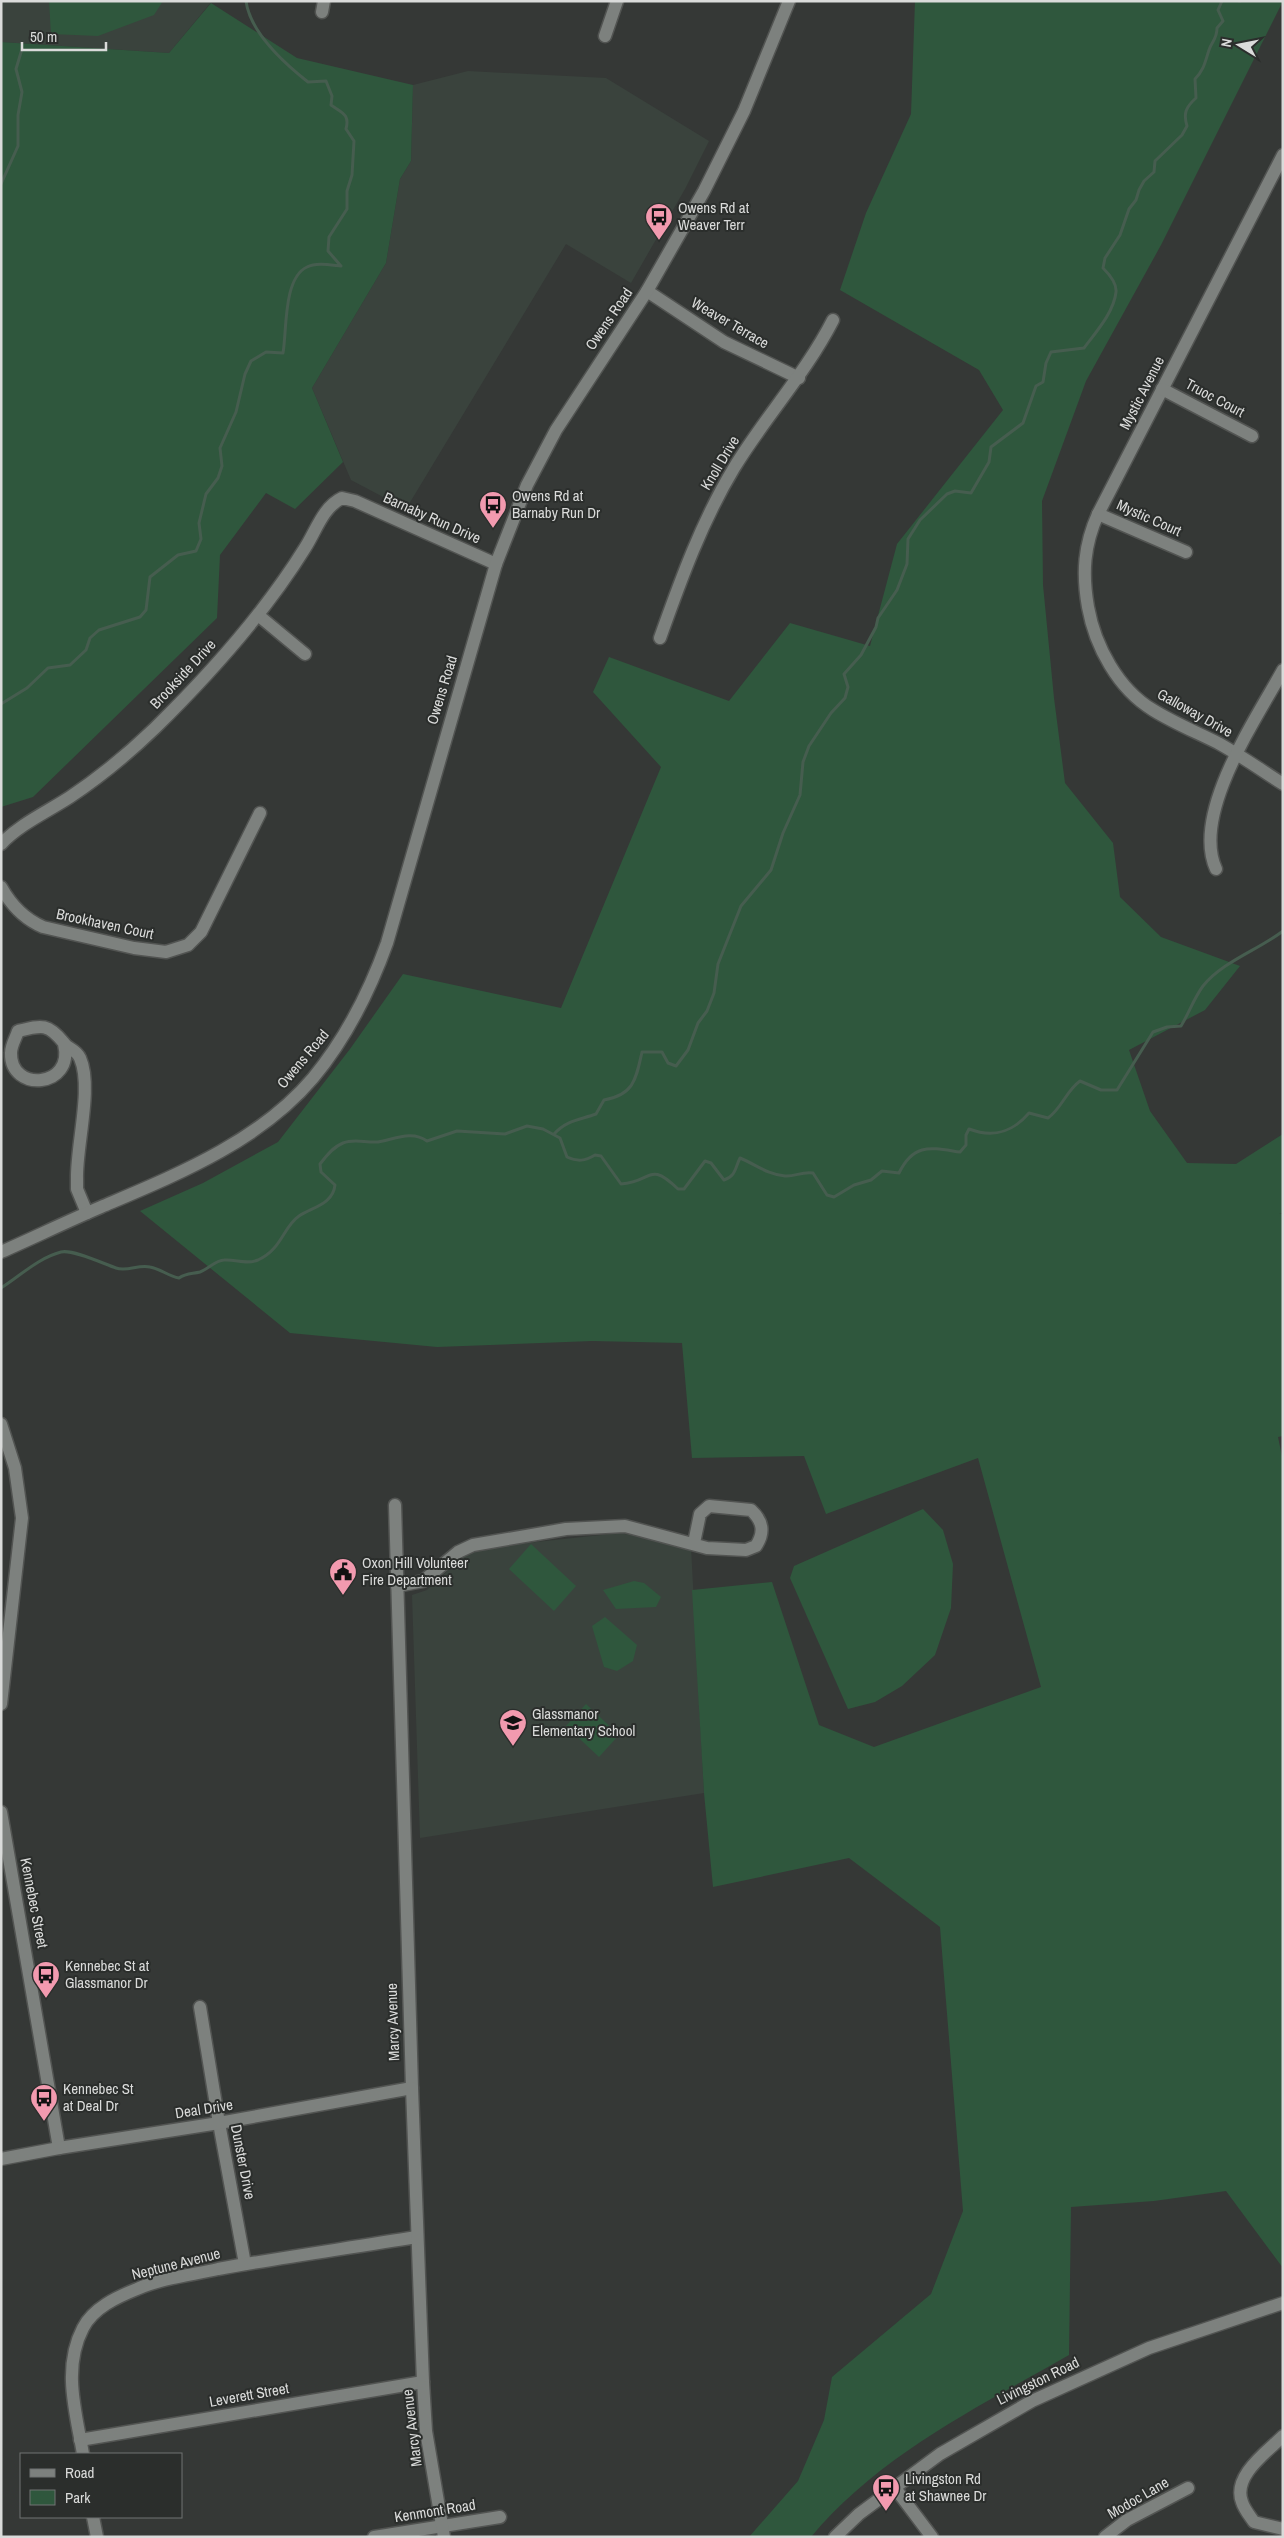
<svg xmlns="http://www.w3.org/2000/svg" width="1284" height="2538" font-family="'Archivo Narrow',sans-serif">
  <rect width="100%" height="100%" fill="#353836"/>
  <g fill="#3a433d">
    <polygon points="1,1 212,1 169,53 1,42"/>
    <polygon points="468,71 606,78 709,141 685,189 631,283 566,244 406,509 351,480 312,388 386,263 400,179 411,161 413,85"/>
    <polygon points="620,1533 691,1547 704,1793 420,1838 412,1595 427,1590 462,1557 480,1548"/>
  </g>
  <g fill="#2f573d">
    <polygon points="49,1 163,1 154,15 98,36 51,34"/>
    <path d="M915,1h368l-122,244 -75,136 -44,120 1,84 11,113 11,85 48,60 7,54 41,40 79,29 -35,44 -76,40 21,61 37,52 49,1 47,-30v79l-4,1h4v222l-5,1 5,24v807l-57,-77 -72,10 -83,6 -2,148c-91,52 -190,100 -258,182h-62l49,-56 26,-61 8,-43 99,-83 32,-83 -23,-284 -91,-69 -136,29 -9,-94 -12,-203 80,-8 47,143 55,22 167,-60 -63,-229 -152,56 -22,-58 -112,2 -10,-115 -90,-2 -155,6 -147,-14 -150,-122 63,-28 75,-41 72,-93 53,-75 158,34 100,-241 -68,-75 16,-35 120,44 61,-78 80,23 27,-102 106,-134 -24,-40 -139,-80 26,-77 45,-99z"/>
    <polygon points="211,3 297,58 413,85 411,161 400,179 386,263 312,388 343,462 295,509 266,493 220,555 217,618 33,797 1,807 1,42 169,53"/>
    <polygon points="923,1509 943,1530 953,1564 951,1608 935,1655 902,1686 875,1702 848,1709 790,1578 794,1566"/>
    <polygon points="531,1544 576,1586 554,1611 509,1569"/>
    <polygon points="634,1581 644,1583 661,1597 656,1607 616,1609 603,1590"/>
    <polygon points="605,1617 637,1645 633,1661 617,1671 604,1667 592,1626"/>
    <polygon points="586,1704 619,1735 599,1757 566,1726"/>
  </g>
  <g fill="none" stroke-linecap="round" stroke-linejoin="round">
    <g stroke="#465d4f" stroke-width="3">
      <polyline points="1239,1 1240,1"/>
      <polyline points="1,184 18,146 18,115 22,92 16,69 22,49"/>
      <path d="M1,704l26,-16 21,-20 22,-3 16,-15 4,-12 9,-8 41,-13 6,-7 4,-33 28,-22 18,-4 5,-12 -2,-16 7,-29 12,-16 4,-12 -2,-18 16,-36 9,-38 6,-13 15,-9 17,1c4,-22 0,-75 24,-86 9,-5 24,-2 34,-1l-13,-15 1,-14 18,-28v-18l5,-16 2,-34 -8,-12c4,-15 -4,-16 -15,-24l1,-9 -6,-15 -18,1c-24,-19 -58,-50 -62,-81"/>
      <path d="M554,1134c13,-14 25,-14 42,-20l8,-14c30,-5 32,-21 38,-48h20l6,11 8,3 12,-16 10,-27 9,-12 7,-18 4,-29 23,-58 30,-36 12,-37 17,-38 3,-33 6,-16 22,-33 14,-15 3,-11 -4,-13 17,-19 15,-28 2,-9 19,-28 10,-26 1,-25 12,-19 27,-26 8,-3 16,2 18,-31 2,-15 32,-24 13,-37 7,-4 3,-19 5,-11 33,-4c12,-16 30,-36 32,-56 1,-9 -7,-18 -13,-24l2,-10 15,-23 9,-26 7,-9 3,-10 5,-9 10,-9 1,-11 27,-26 5,-9c-4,-13 -1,-19 9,-28l-1,-19c9,-9 10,-17 14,-29 3,-9 8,-11 8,-22l6,-7 -5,-11 4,-9"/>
      <path d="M1,1288c19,-12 37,-30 60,-36 12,-3 43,12 55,16 11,4 23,-4 34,-1 11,2 18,9 29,11 7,-5 13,-4 21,-6 8,-3 16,-12 24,-12 12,-1 22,5 34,0 24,-11 25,-33 41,-44 14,-9 34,-12 36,-31l-14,-13 -1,-8c6,-8 13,-17 23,-21 12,-5 22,0 35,-1 17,-3 34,-12 49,-1l30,-10 48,3 22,-8 16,3 17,9 7,19c11,5 18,4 28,-2l6,1 20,28c32,-2 27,-24 57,5h6l21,-28 6,2 13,17c12,-4 11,-12 16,-22 15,6 28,17 45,18 10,1 17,-5 28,-3l14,22 7,2 20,-12 17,-5 11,-9 17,2c15,-31 33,-25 61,-21l6,-7v-10l3,-6c24,9 43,4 60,-16l19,5c14,-10 18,-27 32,-37l21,9h16l36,-58 14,-5 14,-1c8,-13 13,-28 22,-40 19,-24 55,-36 80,-55"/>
    </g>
    <defs>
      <g id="minor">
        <polyline points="322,12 324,1"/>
        <polyline points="605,36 617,1"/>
        <path d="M1283,155l-185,359c-14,31 -16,59 -10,93 7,39 30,82 65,103 21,13 43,22 65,33 22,12 43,27 65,41"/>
        <polyline points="647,291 724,342 799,378"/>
        <polyline points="1162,389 1252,436"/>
        <polyline points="1098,514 1186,552"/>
        <polyline points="258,615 305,654"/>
        <path d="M660,638c21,-59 42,-117 74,-170 31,-51 72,-95 99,-148"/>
        <path d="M1,844c19,-20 46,-32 69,-47 30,-20 59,-44 85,-69 55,-54 109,-114 150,-180 11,-17 18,-41 37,-50l13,3 141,63"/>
        <path d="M1216,869c-25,-55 40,-150 67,-199"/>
        <path d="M1,887c10,18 23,32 42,40l91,21 32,4 22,-7 13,-13 59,-119"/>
        <path d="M64,1044c11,44 -54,49 -53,9 0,-8 5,-15 7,-22 24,-6 30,-8 46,12 4,6 12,6 16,15 13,29 -4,88 -3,121v10l10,24"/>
        <polyline points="395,1505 412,2088"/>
        <path d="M397,1586l26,-5 35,-29 15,-7 93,-16 59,-3 82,22 39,2 10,-4c9,-14 7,-25 -5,-36l-42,-4 -9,8 -6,29"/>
        <polyline points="200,2007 219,2123 245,2264"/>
        <path d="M1283,2436c-16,16 -51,40 -41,66 2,7 8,14 12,20l29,7"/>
        <polyline points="80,2440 423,2382"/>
        <path d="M83,2454c-7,-41 -21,-86 0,-126 10,-20 34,-31 54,-39 25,-11 54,-14 81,-20 66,-12 132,-21 198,-32"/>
        <polyline points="895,2488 932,2537"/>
        <polyline points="93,2517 97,2537"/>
        <polyline points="374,2537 500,2517"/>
        <polyline points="1105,2537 1127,2520 1188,2488"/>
      </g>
      <g id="tertiary">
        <path d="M1,1252c34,-15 67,-31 100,-45 75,-32 158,-65 212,-129 34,-41 56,-85 74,-135l109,-379 31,-79 29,-55 91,-139 57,-100 40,-80 45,-110"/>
        <polyline points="1,1424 15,1468 22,1518 1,1704"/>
        <polyline points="1,1812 59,2148"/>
        <polyline points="1,2159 59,2148 219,2123 412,2088 423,2382 426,2431 444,2537"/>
      </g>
      <polyline id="secondary" points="835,2537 859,2514 940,2454 1032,2401 1149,2348 1283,2303"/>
    </defs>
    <use href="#minor" stroke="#525452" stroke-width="15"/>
    <use href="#tertiary" stroke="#525452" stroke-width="15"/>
    <use href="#secondary" stroke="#525452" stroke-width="15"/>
    <use href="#minor" stroke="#7d817e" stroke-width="12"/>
    <use href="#tertiary" stroke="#7d817e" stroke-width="12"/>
    <use href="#secondary" stroke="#7d817e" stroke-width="12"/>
  </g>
  <defs>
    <symbol id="bus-pin" viewBox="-11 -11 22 30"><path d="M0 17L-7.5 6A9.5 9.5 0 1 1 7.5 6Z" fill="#f29aaf" stroke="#2b2e2c"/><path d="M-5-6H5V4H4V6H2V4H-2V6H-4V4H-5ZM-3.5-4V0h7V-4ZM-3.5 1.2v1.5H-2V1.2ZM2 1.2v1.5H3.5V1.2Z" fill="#111"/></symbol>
    <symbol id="civic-pin" viewBox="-11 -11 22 30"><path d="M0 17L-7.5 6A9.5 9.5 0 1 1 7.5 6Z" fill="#f29aaf" stroke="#2b2e2c"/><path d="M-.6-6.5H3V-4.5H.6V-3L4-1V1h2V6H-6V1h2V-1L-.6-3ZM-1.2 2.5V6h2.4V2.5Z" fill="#111"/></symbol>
    <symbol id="school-pin" viewBox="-11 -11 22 30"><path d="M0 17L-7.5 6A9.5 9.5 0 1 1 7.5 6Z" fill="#f29aaf" stroke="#2b2e2c"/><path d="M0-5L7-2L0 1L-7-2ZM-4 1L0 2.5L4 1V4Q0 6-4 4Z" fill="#111"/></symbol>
  </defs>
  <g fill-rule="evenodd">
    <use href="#bus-pin" x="643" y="201" width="32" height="43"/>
    <use href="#bus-pin" x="477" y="489" width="32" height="43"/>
    <use href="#civic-pin" x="327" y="1556" width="32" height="43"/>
    <use href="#school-pin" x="497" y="1707" width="32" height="43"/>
    <use href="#bus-pin" x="30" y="1959" width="32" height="43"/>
    <use href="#bus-pin" x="28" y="2082" width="32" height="43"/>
    <use href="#bus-pin" x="870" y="2472" width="32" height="43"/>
  </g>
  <g text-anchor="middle" stroke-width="4" stroke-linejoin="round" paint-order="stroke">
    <g font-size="15" fill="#dadbda" stroke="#2b2e2c" text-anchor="start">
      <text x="678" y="213">Owens Rd at<tspan x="678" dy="17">Weaver Terr</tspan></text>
      <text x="512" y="501">Owens Rd at<tspan x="512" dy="17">Barnaby Run Dr</tspan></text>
      <text x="362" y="1568">Oxon Hill Volunteer<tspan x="362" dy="17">Fire Department</tspan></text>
      <text x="532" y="1719">Glassmanor<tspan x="532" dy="17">Elementary School</tspan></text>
      <text x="65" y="1971">Kennebec St at<tspan x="65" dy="17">Glassmanor Dr</tspan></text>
      <text x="63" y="2094">Kennebec St<tspan x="63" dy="17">at Deal Dr</tspan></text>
      <text x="905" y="2484">Livingston Rd<tspan x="905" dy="17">at Shawnee Dr</tspan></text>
    </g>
    <g font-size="15" fill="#dadbda" stroke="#2b2e2c">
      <text transform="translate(609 319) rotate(-56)" y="5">Owens Road</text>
      <text transform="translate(730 323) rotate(30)" y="5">Weaver Terrace</text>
      <text transform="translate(1142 393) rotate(-63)" y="5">Mystic Avenue</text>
      <text transform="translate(1215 398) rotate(28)" y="5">Truoc Court</text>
      <text transform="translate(720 463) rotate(-59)" y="5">Knoll Drive</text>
      <text transform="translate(432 518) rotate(24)" y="5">Barnaby Run Drive</text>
      <text transform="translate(1149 518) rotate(24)" y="5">Mystic Court</text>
      <text transform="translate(183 674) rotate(-47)" y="5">Brookside Drive</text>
      <text transform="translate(442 690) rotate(-73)" y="5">Owens Road</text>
      <text transform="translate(1195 713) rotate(29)" y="5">Galloway Drive</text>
      <text transform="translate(105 924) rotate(12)" y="5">Brookhaven Court</text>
      <text transform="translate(303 1059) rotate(-50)" y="5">Owens Road</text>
      <text transform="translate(34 1903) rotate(79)" y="5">Kennebec Street</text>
      <text transform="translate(393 2022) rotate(-92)" y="5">Marcy Avenue</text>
      <text transform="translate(204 2109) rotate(-9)" y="5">Deal Drive</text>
      <text transform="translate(243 2162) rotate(79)" y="5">Dunster Drive</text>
      <text transform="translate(176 2264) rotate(-14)" y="5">Neptune Avenue</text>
      <text transform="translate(1038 2381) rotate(-26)" y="5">Livingston Road</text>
      <text transform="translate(249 2395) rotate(-10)" y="5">Leverett Street</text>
      <text transform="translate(412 2428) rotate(-97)" y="5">Marcy Avenue</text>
      <text transform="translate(1138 2498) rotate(-30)" y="5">Modoc Lane</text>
      <text transform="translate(435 2511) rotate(-9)" y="5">Kenmont Road</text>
    </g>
  </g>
  <rect width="1284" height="2538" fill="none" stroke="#dadbda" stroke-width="5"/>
  <rect x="20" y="2453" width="162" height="65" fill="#2b2e2c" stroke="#717372"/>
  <rect x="30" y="2469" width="25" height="8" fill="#7d817e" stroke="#717372"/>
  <text x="65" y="2478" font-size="15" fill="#dadbda">Road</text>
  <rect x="30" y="2490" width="25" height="15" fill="#2f573d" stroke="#717372"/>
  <text x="65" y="2503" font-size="15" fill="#dadbda">Park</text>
  <g transform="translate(1239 45) rotate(280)" stroke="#2b2e2c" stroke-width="4" paint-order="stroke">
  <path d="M0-4L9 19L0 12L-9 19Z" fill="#dadbda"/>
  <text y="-8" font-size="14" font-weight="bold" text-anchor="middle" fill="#dadbda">N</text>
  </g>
  <path d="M22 42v8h84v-8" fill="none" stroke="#dadbda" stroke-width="2.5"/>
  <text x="30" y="42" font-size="15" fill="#dadbda" stroke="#2b2e2c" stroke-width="4" paint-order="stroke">50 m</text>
</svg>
